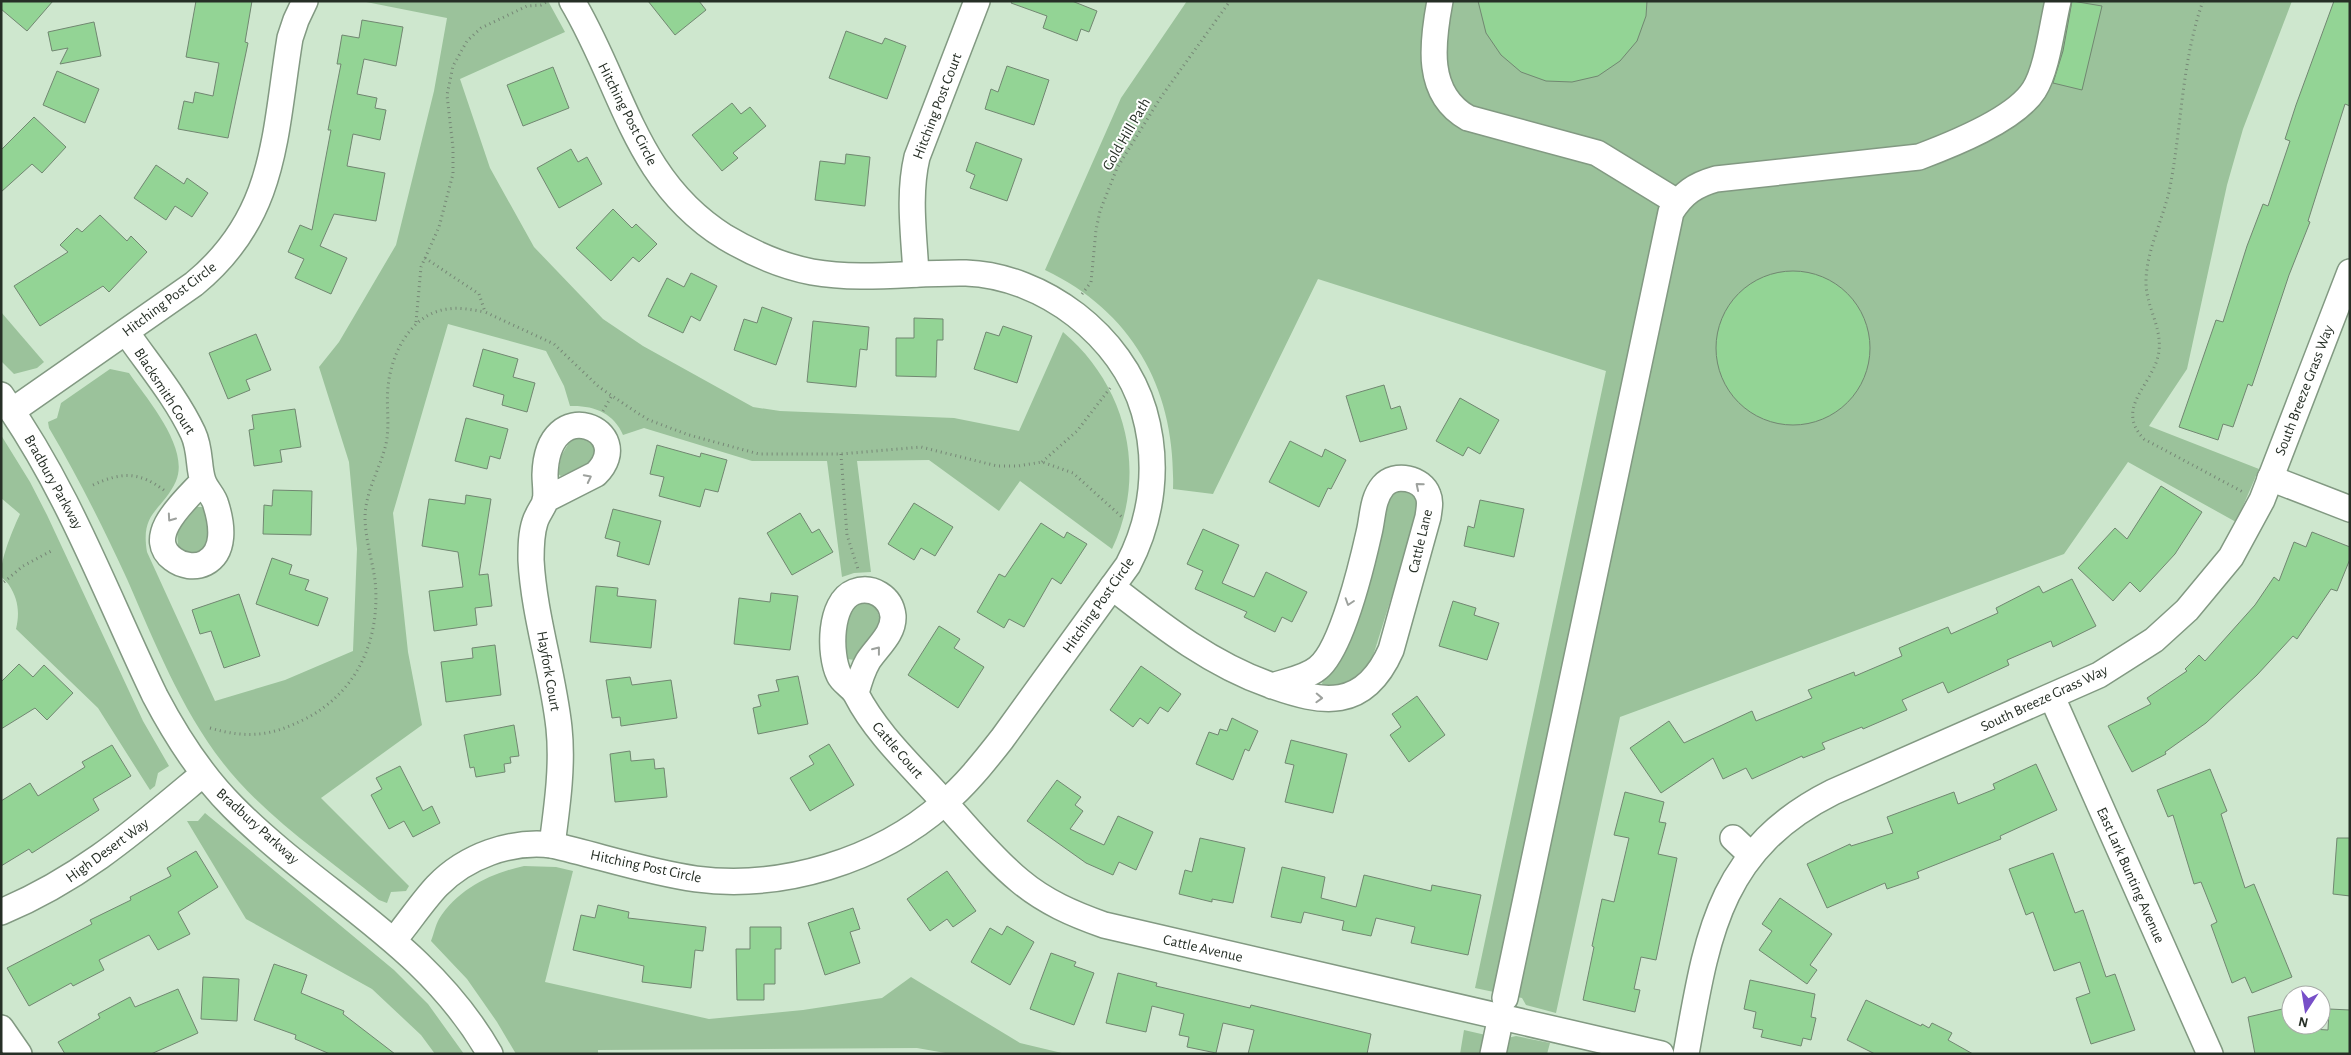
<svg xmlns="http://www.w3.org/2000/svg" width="2351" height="1055" font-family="'Alegreya Sans',sans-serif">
  <rect width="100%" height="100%" fill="#cee7ce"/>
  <g fill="#9bc29b">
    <path d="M361,1h187l17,31 -105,47 30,89 44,79 69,72 40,27 110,61 27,4 174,7 65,13 44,-99c64,54 85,141 49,217l-92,-68 -21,30 -70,-51 -72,1 14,111 -17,1 -12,4 -15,-116h-75l-108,-33 -21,7c-9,-22 -30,-30 -53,-29l-6,-20 -18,-35 -98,-27 -55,189 15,139 14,73 -101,73 88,88 -3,5 -15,1 -4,11 -8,-3c-53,-43 -114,-83 -156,-137 -43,-56 -68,-120 -96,-184 -24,-52 -49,-102 -78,-151l-1,-6 9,-4 4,-15 49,-34 19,4c18,26 61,75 47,108 -14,31 -36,30 -29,71l68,149 70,-21 68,-29 4,-102 -8,-87 -30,-95 20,-25 57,-97 38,-154 13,-73z"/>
    <path d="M1187,1h1105l-49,128 -16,56 -40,184 -38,57 110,43 -23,53 -108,-60 -64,92 -444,163 -64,296 -30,-8 -4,-7 -47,-10 131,-617 -288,-92 -105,215 -40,-5c3,-97 -38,-176 -128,-219l76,-172z"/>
    <polygon points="1,312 44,362 37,368 14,374 1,361"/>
    <path d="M1,435l29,47 17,33 96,206 26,45 -11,7 -3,13 -5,4 -52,-82 -82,-79c4,-17 2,-30 -7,-44 -2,-3 -7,-7 -8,-9 -1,-16 12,-47 19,-62l-19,-16z"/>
    <polygon points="579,437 591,441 597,453 592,463 561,476 558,474 561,456 572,438"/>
    <path d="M1398,491c16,0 19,6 20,21l-45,144c-9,16 -29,33 -49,30l-2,-2 1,-4 13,-12 12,-21 36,-121 5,-28z"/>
    <path d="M197,507h6l2,2c3,18 9,44 -17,44l-10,-6 -1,-16z"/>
    <path d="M867,602l8,3 5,14c-5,16 -19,26 -26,41l-6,-1c-2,-20 -9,-54 19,-57z"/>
    <polygon points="205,813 394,970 428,1004 464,1054 435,1054 421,1035 372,989 246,919 187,821 198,821"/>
    <path d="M524,866l32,1 17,4 -28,111 164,37 94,-9 79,-12 29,-21 109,66 46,11h-115l-34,-6 -319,2v4h-82l-19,-32 -30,-43 -36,-38c3,-7 4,-15 8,-22 19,-30 52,-46 85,-53z"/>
    <polygon points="1464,1030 1503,1039 1516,1036 1550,1043 1547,1054 1460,1054"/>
  </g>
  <g fill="#93d495" stroke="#718771">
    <polygon points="1,1 53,1 27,31 1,9"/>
    <polygon points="196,1 252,1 245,42 248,43 228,138 178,129 184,101 193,103 195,92 213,96 219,63 186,57"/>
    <polygon points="648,1 699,1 706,10 675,35"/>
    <polygon points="1012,1 1072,1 1097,11 1089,32 1081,29 1077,41 1043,28 1047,16 1011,3"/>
    <polygon points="1478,1 1647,1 1646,16 1637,41 1620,61 1598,76 1572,82 1546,81 1521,72 1501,55 1486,33"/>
    <polygon points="2072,1 2102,6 2082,90 2053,83 2063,51"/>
    <polygon points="2334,1 2350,1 2350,106 2345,104 2308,221 2310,222 2289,275 2252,386 2248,384 2233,427 2223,424 2218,440 2179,427 2216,320 2223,322 2247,246 2263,204 2268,206 2290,141 2285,139 2296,105"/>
    <polygon points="362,20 403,27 396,66 364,59 357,94 377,98 375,108 386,110 380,140 353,134 347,166 385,173 376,221 334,214 320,246 347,258 331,294 295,278 304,259 288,252 300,225 312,230 331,130 328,130 341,64 337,64 342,35 359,38"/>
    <polygon points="94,22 101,56 60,64 68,48 52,51 48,32"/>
    <polygon points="846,31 882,44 885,38 906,46 887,99 829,78"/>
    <polygon points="1007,66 1049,80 1034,125 985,109 991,89 998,92"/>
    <polygon points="553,67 569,108 523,126 507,85"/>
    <polygon points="57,71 99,89 85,123 43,105"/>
    <polygon points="732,103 741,114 750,107 766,126 733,153 738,158 722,171 692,135"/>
    <polygon points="34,117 66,147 42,173 32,164 1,192 1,150"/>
    <polygon points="976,142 1022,159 1007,201 970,188 975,175 966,171"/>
    <polygon points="571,149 578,162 587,157 602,184 559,208 537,168"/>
    <polygon points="846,154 870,157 865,206 815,200 820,161 845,164"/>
    <polygon points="156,165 184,184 187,178 208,193 192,217 175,206 166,220 134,198"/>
    <polygon points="613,209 632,228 636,224 657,244 639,262 633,257 611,281 576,248"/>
    <polygon points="100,215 127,241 131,236 147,252 109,292 103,286 40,326 14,286 68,252 60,245 77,228 82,232"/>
    <circle cx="1793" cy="348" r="77"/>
    <polygon points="691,273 717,286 700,321 691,316 683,333 648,316 667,278 684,287"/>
    <polygon points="762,307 792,318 776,365 734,350 744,319 757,323"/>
    <polygon points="914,318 943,319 943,340 937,340 936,377 896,376 896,338 914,338"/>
    <polygon points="813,321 869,327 867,350 860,349 856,387 807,382"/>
    <polygon points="1003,326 1032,336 1017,383 974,369 986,332 999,336"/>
    <polygon points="256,334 271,370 246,380 250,390 228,399 209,353"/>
    <polygon points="483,349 518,359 513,377 535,383 527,412 502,405 504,395 473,386"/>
    <polygon points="1384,385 1391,409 1400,406 1407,429 1360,442 1346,396"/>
    <polygon points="1460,398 1499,420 1480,454 1468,447 1463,456 1436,441"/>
    <polygon points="295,409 301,447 280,450 282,462 254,466 249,430 254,429 252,415"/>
    <polygon points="466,418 508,429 500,459 490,456 487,469 455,461"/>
    <polygon points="1290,441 1322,457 1325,449 1346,460 1331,489 1328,488 1319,507 1269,482"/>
    <polygon points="657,445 700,457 701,453 727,460 718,492 705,489 700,507 659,496 664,477 650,474"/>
    <polygon points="2161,486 2202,512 2175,554 2140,592 2130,582 2113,601 2078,568 2115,528 2127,539"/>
    <polygon points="273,490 312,491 311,535 263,534 264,505 272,506"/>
    <polygon points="466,495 491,499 479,575 488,574 492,606 475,608 477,625 434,631 429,591 463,587 458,552 422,546 429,499 465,504"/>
    <polygon points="1480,500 1524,509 1514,557 1464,546 1468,526 1474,528"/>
    <polygon points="914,503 953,527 935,556 921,548 914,560 888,544"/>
    <polygon points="613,509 661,521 649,565 617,556 620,542 605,538"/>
    <polygon points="800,513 812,533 819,529 833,552 792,575 767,533"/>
    <polygon points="1041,523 1064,538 1067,532 1087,544 1061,584 1052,578 1024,627 1009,619 1004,628 977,612 999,574 1005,577"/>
    <polygon points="1203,529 1239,545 1222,583 1254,597 1266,572 1307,592 1292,622 1282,617 1275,632 1244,617 1247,612 1195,589 1203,571 1187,564"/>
    <polygon points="2312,532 2350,547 2350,559 2337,591 2331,589 2297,639 2293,636 2257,675 2206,723 2165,752 2166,754 2132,772 2108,726 2151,704 2147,698 2187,671 2185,669 2199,655 2205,661 2255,605 2274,577 2279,581 2294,542 2306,547"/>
    <polygon points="272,558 292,565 289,574 309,580 305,590 328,598 318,626 256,604"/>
    <polygon points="2072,579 2096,626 2053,647 2051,641 2007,660 2009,665 1948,693 1943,682 1902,700 1907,710 1863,729 1862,727 1822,743 1825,749 1803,758 1802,756 1752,779 1746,768 1723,779 1713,758 1661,793 1630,748 1669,721 1684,743 1752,711 1756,721 1812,698 1808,690 1854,672 1855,676 1902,656 1899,648 1948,627 1951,634 1998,613 1996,608 2039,586 2043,593"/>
    <polygon points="596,586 618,588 617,596 656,600 651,648 590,642"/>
    <polygon points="771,593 798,596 790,650 734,644 739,598 770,602"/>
    <polygon points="239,594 260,656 224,668 211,631 200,634 192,610"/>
    <polygon points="1453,601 1476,608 1474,615 1499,623 1487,660 1439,646"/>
    <polygon points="939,626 960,639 954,648 984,667 958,708 908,675"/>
    <polygon points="495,645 501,695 446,702 441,662 473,658 472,648"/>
    <polygon points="19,664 33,677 44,665 73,693 47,720 35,708 1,729 1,682"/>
    <polygon points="1141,666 1181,694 1168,712 1160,707 1148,724 1140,718 1133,727 1110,710"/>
    <polygon points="798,676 808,724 758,734 753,708 761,706 758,695 779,691 776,680"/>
    <polygon points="630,677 632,685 671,680 677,718 621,726 620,717 612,718 606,680"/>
    <polygon points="1417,696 1445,735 1409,762 1390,735 1401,727 1392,714"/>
    <polygon points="1232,718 1258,731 1249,751 1245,749 1233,780 1196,764 1209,732 1218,735 1220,729 1227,731"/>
    <polygon points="514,725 519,756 510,757 511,763 504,764 505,772 476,777 474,767 470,768 464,735"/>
    <polygon points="1291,740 1347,754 1333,813 1285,802 1294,765 1285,763"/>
    <polygon points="829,744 854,785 810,811 790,778 814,764 809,756"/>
    <polygon points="112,745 131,776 93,799 99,810 32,853 29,849 1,866 1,801 30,783 38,796 85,767 82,762"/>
    <polygon points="630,751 631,761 654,759 655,769 664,768 667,797 615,802 610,754"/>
    <polygon points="2036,764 2057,810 2000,836 2001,839 1917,872 1919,878 1887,889 1885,883 1827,908 1807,864 1850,844 1851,846 1893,833 1887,817 1954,792 1958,804 1995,789 1993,784"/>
    <polygon points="400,766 423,811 432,806 440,823 413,837 404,821 389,829 371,795 382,789 376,778"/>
    <polygon points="2210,769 2227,811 2221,814 2245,888 2254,884 2292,977 2252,993 2245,977 2232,983 2211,925 2217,922 2201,882 2194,884 2173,815 2168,817 2157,790"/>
    <polygon points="1057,780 1081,797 1075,805 1083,811 1070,829 1104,845 1118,816 1153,832 1136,870 1119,862 1113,875 1086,863 1027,821"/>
    <polygon points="1625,792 1664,802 1659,822 1666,823 1658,854 1677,858 1656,960 1641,957 1634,989 1640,990 1635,1012 1583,1000 1594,947 1592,946 1602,899 1614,902 1629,838 1614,835"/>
    <polygon points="1200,838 1245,848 1233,903 1212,899 1212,902 1179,894 1185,870 1192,872"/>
    <polygon points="2337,838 2350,838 2350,896 2333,894"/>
    <polygon points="196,851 218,887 178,912 190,934 158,950 149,935 99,960 104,970 73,986 71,983 29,1006 7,968 92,924 90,920 131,900 130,897 171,876 167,868"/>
    <polygon points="2053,853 2075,913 2083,910 2106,977 2115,974 2135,1030 2091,1044 2076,998 2090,993 2080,962 2054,971 2033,912 2026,915 2009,869"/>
    <polygon points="1282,867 1325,877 1321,898 1356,907 1364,875 1431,891 1432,885 1481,895 1468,955 1411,943 1415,927 1376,918 1371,936 1342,930 1344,921 1304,912 1301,923 1271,917"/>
    <polygon points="947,871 976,911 953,927 947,919 930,931 907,899"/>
    <polygon points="1780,898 1832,934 1810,965 1817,970 1807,984 1759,950 1772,931 1762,924"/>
    <polygon points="598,905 629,912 628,918 706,927 703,951 695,950 691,988 642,982 644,966 573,950 581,915 595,918"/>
    <polygon points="853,908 860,929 850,932 860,963 825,975 808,923"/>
    <polygon points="1007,926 1034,942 1010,985 971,962 990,928 1002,935"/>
    <polygon points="750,927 781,927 781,949 775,949 775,984 764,984 764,1000 737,1000 736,949 750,949"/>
    <polygon points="1051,953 1076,962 1074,966 1094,973 1074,1025 1030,1009"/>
    <polygon points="274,964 307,975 301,993 344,1011 343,1014 395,1054 330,1054 295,1039 296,1035 254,1020"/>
    <polygon points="1118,973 1157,983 1156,986 1250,1008 1251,1005 1371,1034 1367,1054 1248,1054 1254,1030 1223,1023 1216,1053 1187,1047 1189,1037 1179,1035 1184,1014 1152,1006 1146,1032 1106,1023"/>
    <polygon points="203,977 239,979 237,1021 201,1019"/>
    <polygon points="1750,980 1815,994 1811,1017 1816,1018 1811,1040 1803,1038 1801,1046 1761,1037 1763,1030 1753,1028 1756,1012 1744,1009"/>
    <polygon points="178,989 198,1033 151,1054 65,1054 58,1042 100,1018 98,1014 130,997 135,1007"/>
    <polygon points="1866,1000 1921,1026 1922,1024 1929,1028 1932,1023 1952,1033 1948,1040 1973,1054 1875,1054 1847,1040"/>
    <polygon points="2291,1007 2291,1025 2295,1025 2296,1028 2328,1030 2329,1009 2350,1010 2350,1054 2255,1054 2248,1017"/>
  </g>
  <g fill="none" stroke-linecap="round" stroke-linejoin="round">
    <defs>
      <g id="minor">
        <path d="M1440,1c-8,42 -15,93 28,117l129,35 80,49"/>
        <path d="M916,274c-2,-39 -8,-79 1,-117l60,-156"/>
        <path d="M126,332c23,33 50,65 67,101 8,17 5,34 10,48 3,9 11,15 13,24 6,19 10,47 -11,58 -10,5 -23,3 -32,-4 -31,-23 15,-61 30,-78"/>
        <path d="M1,395c68,96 104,197 154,301 21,40 46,79 78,111 86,87 194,136 257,247"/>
        <path d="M12,411l182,-127c83,-68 80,-148 96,-246l6,-18 9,-19"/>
        <polyline points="2270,478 2350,509"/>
        <path d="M545,500l51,-26c43,-43 -49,-84 -51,1 0,8 2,19 0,27 -3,7 -8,13 -10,20 -4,12 -4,25 -4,38 3,56 22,112 28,168 4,38 -2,79 -7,117"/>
        <path d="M1112,587c49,38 98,77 158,98 53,19 94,26 121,-35l37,-133c1,-8 3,-15 0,-22 -6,-17 -33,-23 -45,-9 -11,13 -10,31 -14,47 -7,31 -27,116 -51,135 -12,10 -31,13 -46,18"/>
        <path d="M856,693c3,-11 6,-22 12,-32 9,-14 26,-27 25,-45 -2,-19 -21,-31 -39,-24 -25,10 -25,62 -15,83 3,7 13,12 17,19 21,41 58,74 88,108 25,27 48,56 76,79 25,21 53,33 84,44l557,129"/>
        <polyline points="2052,697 2210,1054"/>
        <polyline points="1733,838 1751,855"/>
        <path d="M1,912c81,-34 136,-83 202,-138"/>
        <path d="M394,940c15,-18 28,-38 43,-54 29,-30 74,-46 115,-41 48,11 95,27 144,34 86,11 182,-18 247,-75 22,-18 41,-42 59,-65l126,-174c25,-48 31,-102 16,-154 -22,-75 -100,-135 -178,-138 -51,-1 -104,8 -154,-1 -31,-6 -60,-19 -87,-35 -91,-57 -102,-151 -153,-236"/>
        <path d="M1505,998l166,-786c12,-19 24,-27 45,-33l203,-22c32,-12 96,-37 115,-67 13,-20 18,-64 24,-89"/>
        <polyline points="1,1028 19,1054"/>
        <polyline points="1493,1054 1501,1016"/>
        <path d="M1686,1054c21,-116 31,-204 147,-262l266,-117 55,-35 33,-30 44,-53 31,-57 88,-228"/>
      </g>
    </defs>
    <use href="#minor" stroke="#829982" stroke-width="28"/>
    <g stroke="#768776" stroke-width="3" stroke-dasharray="1 4" stroke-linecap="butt">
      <path d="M2203,1c-22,62 -21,127 -34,191 -7,29 -22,58 -23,88 -1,25 16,46 13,71 -4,33 -46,56 -15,88l99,53"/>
      <polyline points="425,258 479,294 485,312 554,344 599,387 636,412 649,420 689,435 759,454 841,454 921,447 997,466 1018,466 1042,462 1073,473 1123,518"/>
      <polyline points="1082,294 1091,282 1096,230 1100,211 1117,168 1161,97 1230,1"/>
      <polyline points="416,322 421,267 439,227 453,174 453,148 447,95 453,66 467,41 481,28 527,6 541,5 548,1"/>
      <polyline points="603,411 611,397"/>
      <polyline points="841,454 847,535 858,569"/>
      <polyline points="1042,462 1077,431 1111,387"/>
      <path d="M93,485c28,-13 46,-14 72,6"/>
      <polyline points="4,582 23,566 53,550"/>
      <path d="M210,728c38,11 61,8 95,-9 53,-27 76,-81 70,-139 -3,-21 -10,-42 -10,-64 1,-26 15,-47 21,-72 4,-19 0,-38 2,-57 3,-33 23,-74 60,-78 12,-2 25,1 37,3"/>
    </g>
    <use href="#minor" stroke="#fff" stroke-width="25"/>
  </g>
  <defs><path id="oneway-chevron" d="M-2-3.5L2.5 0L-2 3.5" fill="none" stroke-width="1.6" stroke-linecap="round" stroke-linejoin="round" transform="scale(1.25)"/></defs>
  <g stroke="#9da19d">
    <use href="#oneway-chevron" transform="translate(588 478) rotate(-27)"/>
    <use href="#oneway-chevron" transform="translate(1419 486) rotate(-140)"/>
    <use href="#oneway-chevron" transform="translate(171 518) rotate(125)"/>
    <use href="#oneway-chevron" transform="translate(1349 602) rotate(108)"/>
    <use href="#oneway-chevron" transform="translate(877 650) rotate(-52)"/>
    <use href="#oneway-chevron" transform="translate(1319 698) rotate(2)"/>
  </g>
  <g text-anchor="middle" stroke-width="4" stroke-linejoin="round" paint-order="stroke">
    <g font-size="15" fill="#262f26" stroke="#fff">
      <text transform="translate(937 106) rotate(-69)" y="5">Hitching Post Court</text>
      <text transform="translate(628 114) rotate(63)" y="5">Hitching Post Circle</text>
      <text transform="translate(1126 134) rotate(-60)" y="5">Gold Hill Path</text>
      <text transform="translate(169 299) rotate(-37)" y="5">Hitching Post Circle</text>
      <text transform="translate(2304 390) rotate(-69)" y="5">South Breeze Grass Way</text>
      <text transform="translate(165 391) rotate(57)" y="5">Blacksmith Court</text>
      <text transform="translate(54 482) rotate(61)" y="5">Bradbury Parkway</text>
      <text transform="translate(1420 541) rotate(-77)" y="5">Cattle Lane</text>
      <text transform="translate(1098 605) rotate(-55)" y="5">Hitching Post Circle</text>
      <text transform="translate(549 671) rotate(80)" y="5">Hayfork Court</text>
      <text transform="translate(2044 698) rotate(-25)" y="5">South Breeze Grass Way</text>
      <text transform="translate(898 750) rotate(49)" y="5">Cattle Court</text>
      <text transform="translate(258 826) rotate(42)" y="5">Bradbury Parkway</text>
      <text transform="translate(107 850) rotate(-36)" y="5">High Desert Way</text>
      <text transform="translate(646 866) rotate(12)" y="5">Hitching Post Circle</text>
      <text transform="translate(2131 875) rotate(66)" y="5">East Lark Bunting Avenue</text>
      <text transform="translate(1203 948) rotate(13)" y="5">Cattle Avenue</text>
    </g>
  </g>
  <rect width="2351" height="1055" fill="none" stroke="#262f26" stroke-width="5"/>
  <g transform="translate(2306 1010) rotate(192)"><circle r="24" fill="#ffffff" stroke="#a8aca8"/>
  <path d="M0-4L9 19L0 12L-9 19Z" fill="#774fc8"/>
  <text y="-8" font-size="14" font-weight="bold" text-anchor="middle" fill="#262f26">N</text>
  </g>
</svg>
